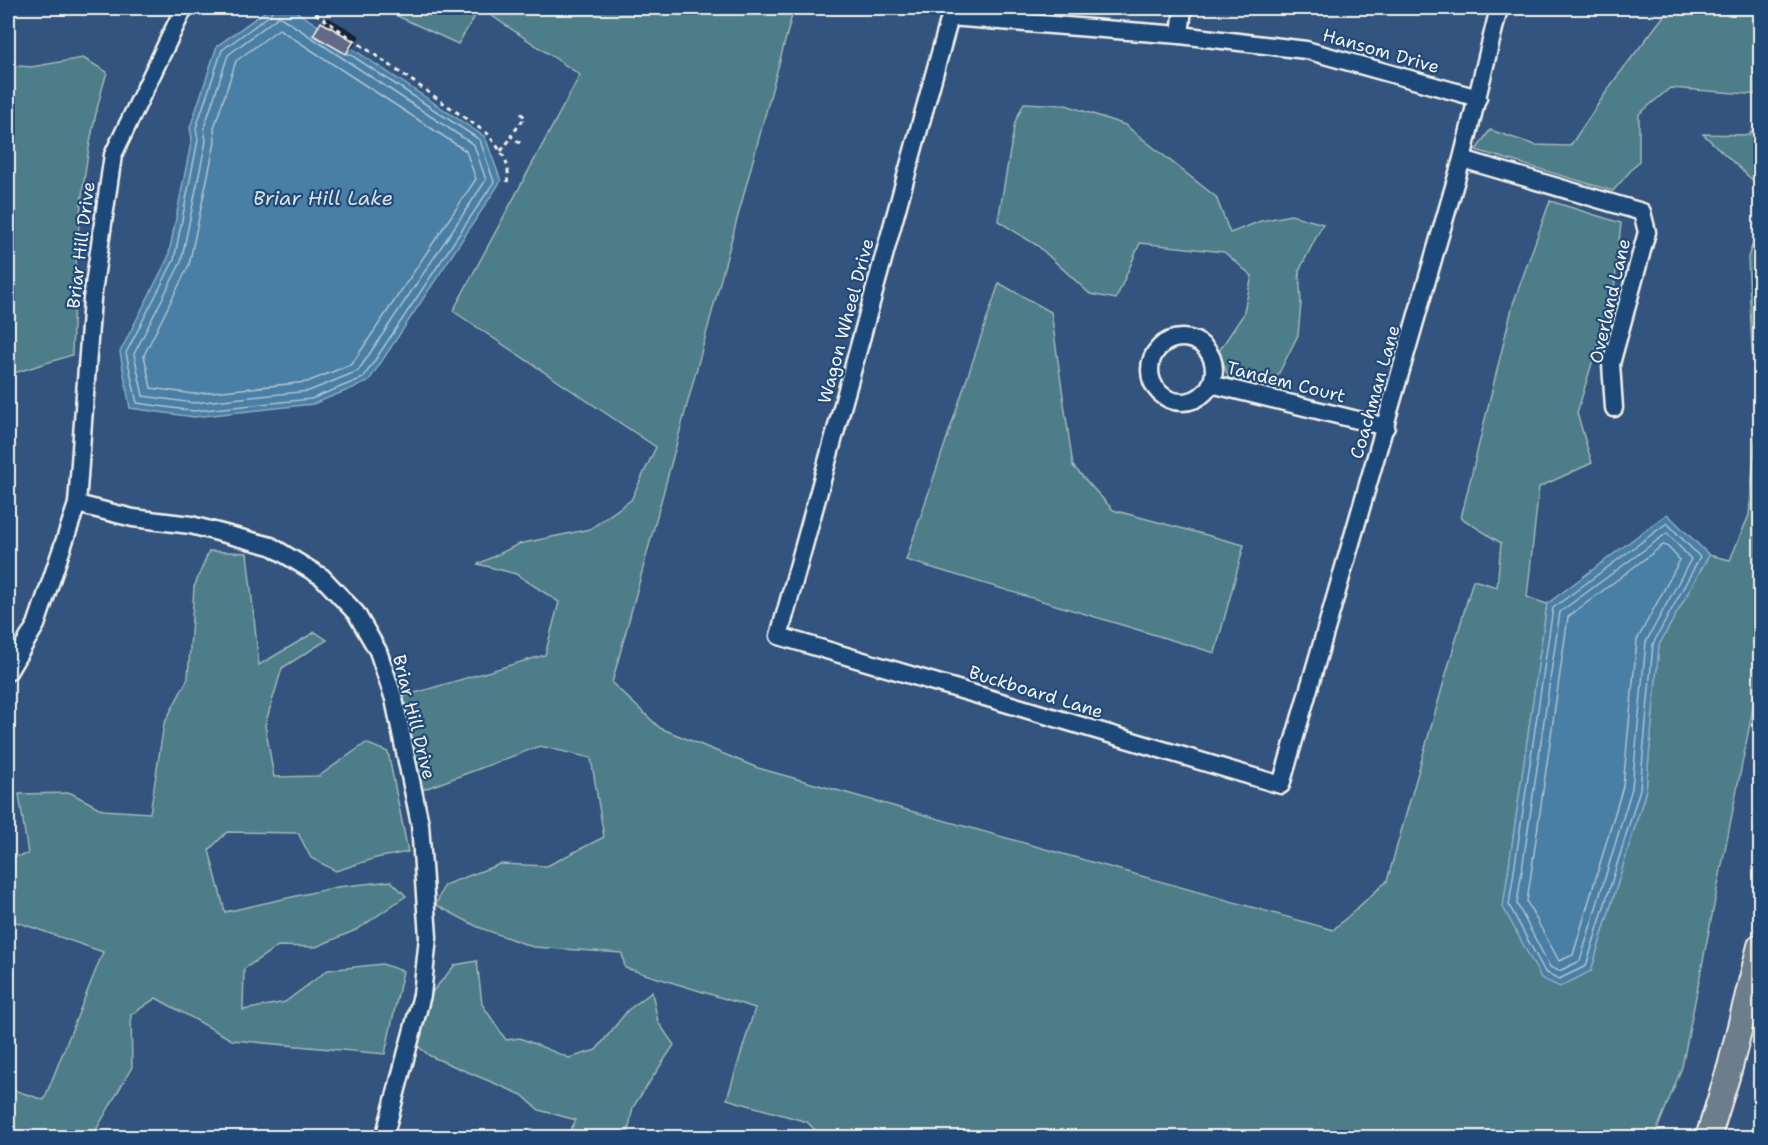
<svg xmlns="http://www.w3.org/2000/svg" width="1768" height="1145" font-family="'Shantell Sans',sans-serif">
  <defs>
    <filter id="shadow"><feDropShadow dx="5" dy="-5" stdDeviation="0" flood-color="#0009"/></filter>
  </defs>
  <rect width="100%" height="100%" fill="#33547e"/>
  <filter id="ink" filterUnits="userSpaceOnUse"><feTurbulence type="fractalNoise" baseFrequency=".0167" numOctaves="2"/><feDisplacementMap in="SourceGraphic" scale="12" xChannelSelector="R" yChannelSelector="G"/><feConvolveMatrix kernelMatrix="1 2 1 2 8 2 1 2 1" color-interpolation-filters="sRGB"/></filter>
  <g filter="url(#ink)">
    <g fill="#4e7d88" stroke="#a1b7b8" stroke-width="1.5">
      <polygon points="380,8 794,8 612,683 660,728 758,768 1333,930 1387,881 1473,580 1497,587 1501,543 1461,518 1513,304 1550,201 1621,223 1614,290 1577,413 1592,463 1539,487 1527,597 1547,604 1503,907 1591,971 1646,790 1659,645 1709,555 1730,560 1749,515 1758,404 1752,349 1748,257 1760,224 1760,673 1682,1067 1654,1137 1025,1138 1008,1133 968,1138 822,1137 807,1122 727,1099 755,1008 625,968 622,953 533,947 478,927 436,905 444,885 500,864 547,866 604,837 591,758 540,746 414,793 394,699 545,655 559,602 516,574 478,564 519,544 590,529 631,500 656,447 453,311 580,75 480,8 458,44"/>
      <polygon points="1670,8 1760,8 1760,95 1670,88 1639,114 1639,161 1613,191 1476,150 1490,130 1535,145 1570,146 1613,82"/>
      <path d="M83,58l24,14c-28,92 -32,188 -35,283l-64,20v-310l23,2z"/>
      <polygon points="1024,103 1066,105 1125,125 1216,197 1230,233 1261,221 1291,215 1323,224 1299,271 1301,303 1298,335 1273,385 1229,379 1219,351 1243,315 1252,276 1224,252 1140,243 1116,299 1090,294 1038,246 998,221 1015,122"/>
      <polygon points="1760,118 1760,187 1703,134 1749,135"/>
      <polygon points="999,283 1051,312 1073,466 1113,510 1244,545 1215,653 906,560"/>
      <polygon points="209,551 247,553 259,665 315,632 327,640 282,668 265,725 274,777 319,776 366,743 388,752 408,852 376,858 336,871 311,858 298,833 227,832 209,850 225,912 337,887 391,881 406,896 358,929 316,947 278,946 244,969 243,1010 285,1002 328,970 382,964 403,971 385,1054 232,1040 156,998 131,1015 132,1067 92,1137 8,1137 8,1088 44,1100 103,952 8,919 8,858 28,854 19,794 71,793 103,810 150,813 164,724 188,678 194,587"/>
      <polygon points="477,961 482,1004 506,1040 520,1038 569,1058 596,1050 628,1010 652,992 658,1022 674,1045 633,1107 627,1137 566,1138 576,1120 539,1110 522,1095 430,1056 413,1042 433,991 455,965"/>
    </g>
    <g fill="#487ea5" stroke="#8dacc0" stroke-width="1.5">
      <polygon points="270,8 291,8 485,137 501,181 368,382 313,404 194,417 130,408 120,352 168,258 192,138 190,128 217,46"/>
      <polygon points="1667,514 1709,555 1659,645 1646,790 1591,971 1560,987 1541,978 1503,907 1547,604"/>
    </g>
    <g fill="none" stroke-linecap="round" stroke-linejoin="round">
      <g stroke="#afc3cd" stroke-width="1.5">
        <polyline points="273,8 270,15 222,50 196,128 198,140 174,260 126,353 137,403 194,411 311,399 363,378 494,182 480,140 348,53"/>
        <polygon points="279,16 474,145 486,180 358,371 309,391 194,403 143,396 134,354 181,262 206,141 204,128 228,55"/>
        <polygon points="279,29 466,151 476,179 352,364 307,382 194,394 151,388 144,355 189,265 215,142 214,128 236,61"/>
        <polygon points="1667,523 1700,557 1653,644 1640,789 1586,966 1559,979 1545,972 1509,905 1553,608"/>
        <polygon points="1667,533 1691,559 1646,642 1632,788 1580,961 1559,971 1550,967 1517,904 1560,612"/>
        <polygon points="1663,545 1667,546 1680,560 1637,640 1623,786 1573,955 1559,961 1527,902 1568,617"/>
      </g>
    </g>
    <polygon fill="#626a87" stroke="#f4f1e8" stroke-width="1.5" filter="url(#shadow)" points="321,22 354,41 346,54 313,35"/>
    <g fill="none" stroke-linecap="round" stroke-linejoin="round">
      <defs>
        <g id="minor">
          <polyline points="1180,35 1183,8"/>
          <polyline points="1478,98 1306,50 1180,35 950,17 779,636 1281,785 1462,159 1499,8"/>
          <polyline points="1462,159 1642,212 1647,232 1611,364 1614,408"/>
          <circle cx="1182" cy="370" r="32"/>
          <polyline points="1211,384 1386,427"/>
          <polyline points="77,504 133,518 191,525 271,546 322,577 356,613 378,651 394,699 420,824 428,937 422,995 384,1138"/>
          <polyline points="8,672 36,625 77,504 92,299 113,155 184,8"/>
        </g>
        <polyline id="highway" points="1708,1138 1730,1067 1760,946"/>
      </defs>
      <use href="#minor" stroke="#f4f1e8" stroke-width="21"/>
      <use href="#highway" stroke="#f4f1e8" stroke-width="28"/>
      <g stroke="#f4f1e8" stroke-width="3" stroke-dasharray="4.5 4.5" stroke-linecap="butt">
        <path d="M308,8l180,126c11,15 24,29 19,48"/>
        <polyline points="520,143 511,136 525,117 520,113"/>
        <polyline points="501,151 512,137"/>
      </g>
      <use href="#minor" stroke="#1f4a7a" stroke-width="16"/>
      <use href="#highway" stroke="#6c7d8c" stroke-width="24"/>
    </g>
  </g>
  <g text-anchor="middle" stroke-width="4.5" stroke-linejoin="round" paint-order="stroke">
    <g font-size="18" fill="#f4f1e8" stroke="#1f4a7a">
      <text transform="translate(1381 51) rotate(16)" y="6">Hansom Drive</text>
      <text transform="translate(81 245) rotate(-83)" y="6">Briar Hill Drive</text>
      <text transform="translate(1610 301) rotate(-77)" y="6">Overland Lane</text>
      <text transform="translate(846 321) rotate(-75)" y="6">Wagon Wheel Drive</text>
      <text transform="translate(1286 382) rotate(14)" y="6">Tandem Court</text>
      <text transform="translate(1375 392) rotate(-74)" y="6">Coachman Lane</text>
      <text transform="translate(1036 692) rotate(17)" y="6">Buckboard Lane</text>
      <text transform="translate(414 717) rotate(76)" y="6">Briar Hill Drive</text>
    </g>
    <g font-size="20" font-style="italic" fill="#dae0de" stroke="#1f4a7a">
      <text x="323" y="205">Briar Hill Lake</text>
    </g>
  </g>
  <rect width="1768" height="1145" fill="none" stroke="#1f4a7a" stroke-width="30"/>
  <rect x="15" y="15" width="1738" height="1115" fill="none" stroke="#f4f1e8" stroke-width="2" filter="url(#ink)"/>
</svg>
